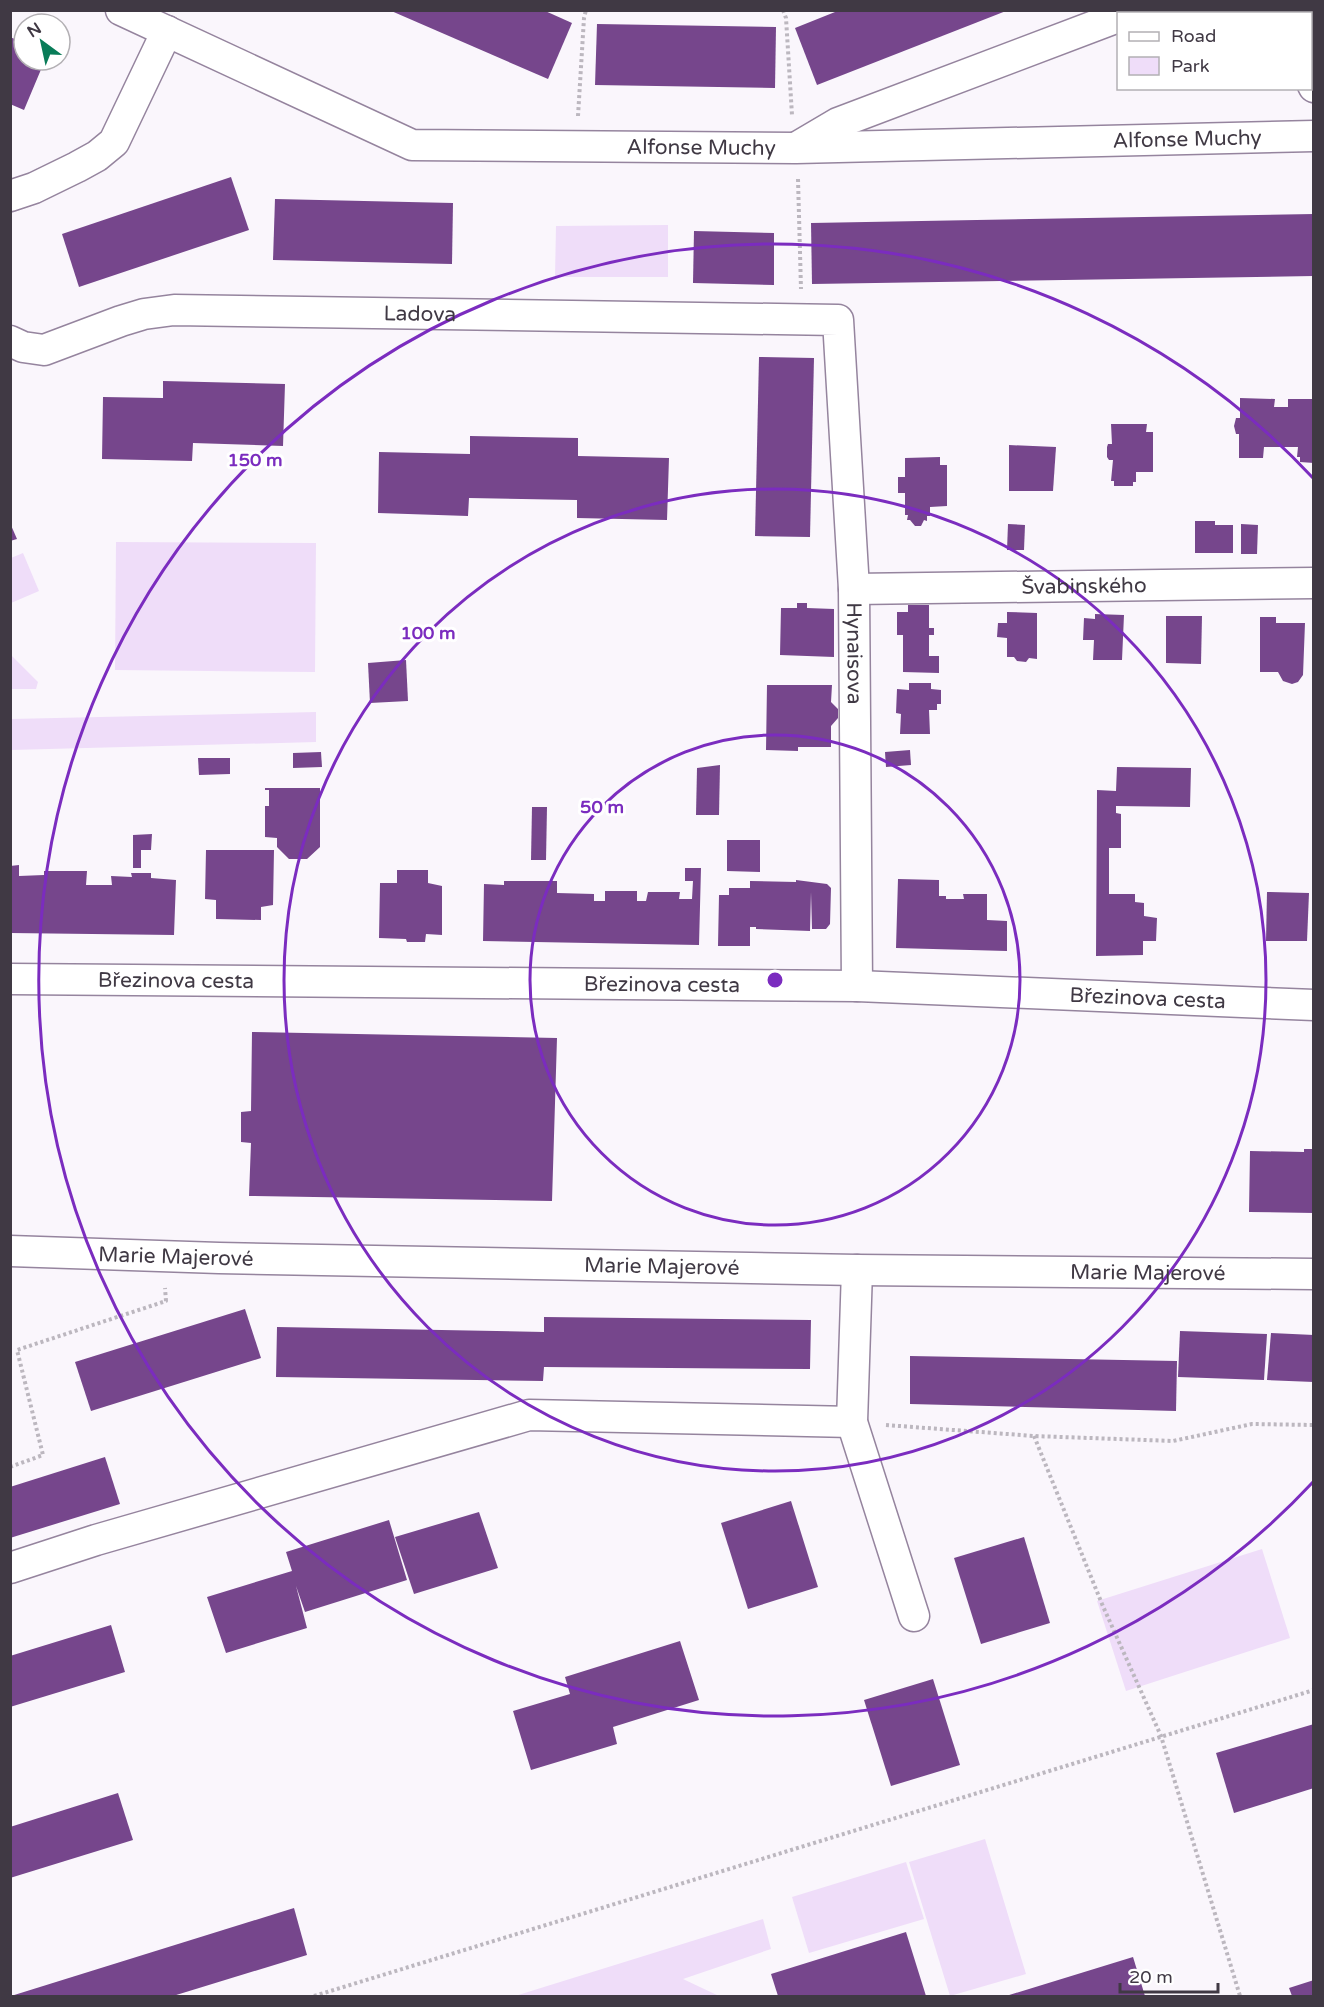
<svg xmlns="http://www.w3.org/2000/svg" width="1324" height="2007" font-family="'Varela Round',sans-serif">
  <rect width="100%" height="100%" fill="#faf6fc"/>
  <g fill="#efddf9">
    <polygon points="668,225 668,277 555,277 556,226"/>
    <polygon points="116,542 316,543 315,672 115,670"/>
    <polygon points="23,553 39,591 11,603 11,558"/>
    <polygon points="11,655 38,682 36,689 11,689"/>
    <polygon points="316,712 316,742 11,750 11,719"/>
    <polygon points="1262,1549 1290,1638 1126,1691 1097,1601"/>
    <polygon points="985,1839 1026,1974 950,1996 909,1862"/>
    <polygon points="906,1862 924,1919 809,1953 792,1897"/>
    <polygon points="763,1919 771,1949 683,1979 719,1996 515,1996"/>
  </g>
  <g fill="#76468c">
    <polygon points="389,10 543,10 572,23 548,79"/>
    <polygon points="840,10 1006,10 1006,11 817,85 795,28"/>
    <polygon points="597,24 776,27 775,88 595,85"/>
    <polygon points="10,37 24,43 24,60 45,60 24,110 10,104"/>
    <polygon points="231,177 249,230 79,287 62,234"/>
    <polygon points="275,199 453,203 452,264 273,260"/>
    <polygon points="1314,214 1314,276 812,284 811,223"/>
    <polygon points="694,231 774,233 774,285 693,283"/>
    <polygon points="759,357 814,358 810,537 755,536"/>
    <polygon points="163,381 285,384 283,446 193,443 192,461 102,459 103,397 163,398"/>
    <polygon points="1240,398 1275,399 1274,407 1288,407 1288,399 1314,399 1314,463 1300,462 1300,457 1297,457 1298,447 1264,447 1263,458 1239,458 1239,434 1236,434 1234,426 1236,418 1240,418"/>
    <polygon points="1111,424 1147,424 1146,432 1153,432 1153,472 1136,472 1136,482 1133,482 1133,486 1114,486 1114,481 1111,481 1113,460 1109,460 1107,457 1107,447 1108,444 1112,444"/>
    <polygon points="470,436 578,438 578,456 669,458 667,520 577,518 577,500 469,498 468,516 378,513 379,452 470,454"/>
    <polygon points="1009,445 1056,447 1053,491 1009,491"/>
    <polygon points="940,457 940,465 947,465 947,506 930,507 930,516 927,516 927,521 924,520 921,526 915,526 910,520 907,520 908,515 905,515 905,493 898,493 898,477 905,477 905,458"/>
    <polygon points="1195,521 1215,521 1215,525 1233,525 1233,553 1195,553"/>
    <polygon points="10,523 17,539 10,541"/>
    <polygon points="1008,524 1025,525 1024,550 1007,550"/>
    <polygon points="1241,524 1258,525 1257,554 1241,554"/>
    <polygon points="797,603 807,603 807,608 834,609 834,657 780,655 781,608 797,608"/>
    <polygon points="908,605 929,605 929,628 934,628 934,635 929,635 929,656 939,656 939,673 903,672 903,635 897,635 897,612 908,612"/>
    <polygon points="1007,612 1037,613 1037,659 1029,658 1026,662 1017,661 1014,657 1007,657 1007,638 997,637 998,623 1007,623"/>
    <polygon points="1095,614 1124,615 1122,660 1093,660 1094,640 1083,640 1084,618 1095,619"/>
    <polygon points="1166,616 1202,616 1201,664 1166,663"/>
    <polygon points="1260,617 1276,617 1276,623 1305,623 1303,675 1298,682 1292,684 1283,681 1278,672 1260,672"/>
    <polygon points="406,660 408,701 370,703 368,663"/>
    <polygon points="909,683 931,683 931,689 941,690 941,704 937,704 937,710 929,710 930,734 900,734 901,714 896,713 897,689 909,690"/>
    <polygon points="767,685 832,685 831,702 838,709 838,718 831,726 831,747 798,747 798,751 766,750"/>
    <polygon points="910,750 911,765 886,767 885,752"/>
    <polygon points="321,752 322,767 293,768 293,753"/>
    <polygon points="198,758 230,758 230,774 199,775"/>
    <polygon points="720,765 719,815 696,815 697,768"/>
    <polygon points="1117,767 1191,768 1190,807 1116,806 1116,813 1121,814 1121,848 1109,848 1109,894 1135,894 1135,902 1144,903 1144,916 1157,918 1156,941 1143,941 1143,955 1096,956 1097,790 1116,791"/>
    <polygon points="265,788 320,788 320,847 307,859 289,859 277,847 277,838 265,837 265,806 269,806 269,790 265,790"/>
    <polygon points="532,807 547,807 546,860 531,860"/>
    <polygon points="152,834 151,850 141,850 141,868 133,868 133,835"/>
    <polygon points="727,840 760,840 760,872 727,871"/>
    <polygon points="206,850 274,850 273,905 261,907 261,920 216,919 216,900 205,899"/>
    <polygon points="19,865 19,876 44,875 44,871 87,871 86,885 112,885 111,876 132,877 131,873 151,873 151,878 176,880 174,935 10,933 10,866"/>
    <polygon points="685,868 701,868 699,945 483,941 484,884 504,885 504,881 557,881 557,893 594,894 594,901 605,901 605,891 637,891 637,901 646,901 648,892 680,892 679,899 692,899 693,881 685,881"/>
    <polygon points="397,870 428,870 428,883 442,886 442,935 426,934 425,942 407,942 406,939 379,938 380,883 397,883"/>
    <polygon points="898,879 939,880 939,896 946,896 946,899 964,899 963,894 987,894 987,920 1007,921 1007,951 896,948"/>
    <polygon points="796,880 827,884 831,888 830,924 826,929 812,929 811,892 810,931 756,929 756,927 750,927 750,946 718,946 719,895 729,895 729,888 750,888 750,881 796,882"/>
    <polygon points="1267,892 1309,893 1307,941 1266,941"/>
    <polygon points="252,1032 557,1038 552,1201 249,1196 251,1143 241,1142 241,1112 251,1111"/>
    <polygon points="1304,1149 1314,1149 1314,1213 1249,1212 1250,1151 1304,1152"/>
    <polygon points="245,1309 261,1358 91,1411 75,1362"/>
    <polygon points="544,1317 811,1320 810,1369 544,1367 543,1381 276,1377 277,1327 544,1332"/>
    <polygon points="1180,1331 1267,1334 1264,1380 1178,1377"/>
    <polygon points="1271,1333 1314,1335 1314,1382 1267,1380"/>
    <polygon points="910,1356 1177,1361 1176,1411 910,1404"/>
    <polygon points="105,1457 120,1504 10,1538 10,1487"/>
    <polygon points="791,1501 818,1587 748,1609 721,1523"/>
    <polygon points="479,1512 498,1568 414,1594 395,1537"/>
    <polygon points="389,1520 407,1580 305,1612 296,1586 307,1628 226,1653 207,1597 292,1571 286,1552"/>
    <polygon points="1024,1537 1050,1623 981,1644 954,1558"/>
    <polygon points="111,1625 125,1672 10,1707 10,1656"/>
    <polygon points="680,1641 699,1700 613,1727 617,1744 531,1770 513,1711 570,1694 565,1677"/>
    <polygon points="933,1679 960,1765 891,1786 864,1700"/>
    <polygon points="1314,1724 1314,1788 1234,1813 1216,1753"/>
    <polygon points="118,1793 133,1840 10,1878 10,1827"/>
    <polygon points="294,1908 307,1955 173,1996 11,1996"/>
    <polygon points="906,1932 926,1996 778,1996 771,1974"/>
    <polygon points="1133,1957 1145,1996 1006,1996"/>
    <polygon points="1314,1980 1314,1996 1292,1996 1289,1988"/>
  </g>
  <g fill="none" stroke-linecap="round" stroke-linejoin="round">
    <defs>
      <g id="minor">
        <path id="s1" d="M121,10l291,135 384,3 518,-12"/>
        <polyline points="1281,10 1283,14"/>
        <polyline points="1310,79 1314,87"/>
        <polyline points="799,146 838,123 1118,17"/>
        <polyline points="10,196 34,188 77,167 97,156 114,142 167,31"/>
        <path id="s2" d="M10,341l13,6 21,3 77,-29 23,-7 30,-4 664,10 16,269 3,397"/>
        <path id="s3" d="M854,589l460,-6"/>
        <path id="s4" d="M10,979l847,7 457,19"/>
        <path id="s5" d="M10,1251l209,7 638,12 457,4"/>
        <polyline points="857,1270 852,1422 914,1616"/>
        <polyline points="10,1568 96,1540 529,1415 852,1422"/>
      </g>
    </defs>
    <use href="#minor" stroke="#95849e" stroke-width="33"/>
    <g stroke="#bcb7bf" stroke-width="4" stroke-dasharray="3 3" stroke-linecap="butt">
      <polyline points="783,10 786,18 792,115"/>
      <polyline points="578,116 584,18 586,10"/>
      <polyline points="798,179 801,289"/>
      <polyline points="886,1425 1034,1436 1173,1441 1252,1424 1314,1425"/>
      <polyline points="1034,1436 1102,1604 1161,1736 1240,1996"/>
      <polyline points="10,1467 43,1455 17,1350 166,1301 165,1288"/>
      <polyline points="314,1996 1314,1690"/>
    </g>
    <use href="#minor" stroke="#fff" stroke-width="30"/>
  </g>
  <g fill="none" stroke="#7b2cbf" stroke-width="3">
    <circle cx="775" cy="980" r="245"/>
    <circle cx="775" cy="980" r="491"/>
    <path d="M1313 1482A736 736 0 1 1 1313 478"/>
  </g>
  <g text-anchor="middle" stroke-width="6" stroke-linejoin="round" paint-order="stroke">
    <g font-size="21" fill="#403944" stroke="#fff">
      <text dy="7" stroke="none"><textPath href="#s1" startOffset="1096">Alfonse Muchy</textPath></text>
      <text dy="7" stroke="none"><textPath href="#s1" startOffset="610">Alfonse Muchy</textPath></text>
      <text dy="7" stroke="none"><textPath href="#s2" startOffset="418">Ladova</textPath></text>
      <text dy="7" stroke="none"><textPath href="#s3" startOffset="230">Švabinského</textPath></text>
      <text dy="7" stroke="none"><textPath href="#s2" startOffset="1170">Hynaisova</textPath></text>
      <text dy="7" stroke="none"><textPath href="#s4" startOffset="166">Březinova cesta</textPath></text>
      <text dy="7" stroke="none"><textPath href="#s4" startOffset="652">Březinova cesta</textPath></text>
      <text dy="7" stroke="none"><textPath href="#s4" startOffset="1138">Březinova cesta</textPath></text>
      <text dy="7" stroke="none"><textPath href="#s5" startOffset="166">Marie Majerové</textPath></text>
      <text dy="7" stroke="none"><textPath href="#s5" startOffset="652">Marie Majerové</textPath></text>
      <text dy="7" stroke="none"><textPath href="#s5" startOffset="1138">Marie Majerové</textPath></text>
    </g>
  </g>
  <circle cx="775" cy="980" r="9" fill="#7b2cbf" stroke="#fff" stroke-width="3"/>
  <g font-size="18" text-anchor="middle" font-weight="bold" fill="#7b2cbf" stroke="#fff" stroke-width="6" stroke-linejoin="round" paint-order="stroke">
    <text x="255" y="466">150 m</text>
    <text x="428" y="639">100 m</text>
    <text x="602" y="813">50 m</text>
  </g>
  <rect width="1324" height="2007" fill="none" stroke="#403944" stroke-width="24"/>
  <rect x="1117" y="12" width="195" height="78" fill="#ffffff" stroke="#b3b0b4" stroke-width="1.5"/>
  <rect x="1129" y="32" width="30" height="9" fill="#ffffff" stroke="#b3b0b4" stroke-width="1.5"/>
  <text x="1171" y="42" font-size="18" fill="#403944">Road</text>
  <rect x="1129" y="57" width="30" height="18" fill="#efddf9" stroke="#b3b0b4" stroke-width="1.5"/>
  <text x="1171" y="72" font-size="18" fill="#403944">Park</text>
  <g transform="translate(42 42) rotate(327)"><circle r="28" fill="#ffffff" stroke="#b3b0b4" stroke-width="1.5"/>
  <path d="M0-4.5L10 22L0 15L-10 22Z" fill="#097c58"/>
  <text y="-9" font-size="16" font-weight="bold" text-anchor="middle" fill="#403944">N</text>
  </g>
  <path d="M1120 1983v9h98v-9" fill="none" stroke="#403944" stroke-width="3"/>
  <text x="1129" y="1983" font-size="18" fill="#403944" stroke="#ffffff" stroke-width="4.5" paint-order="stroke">20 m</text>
</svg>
